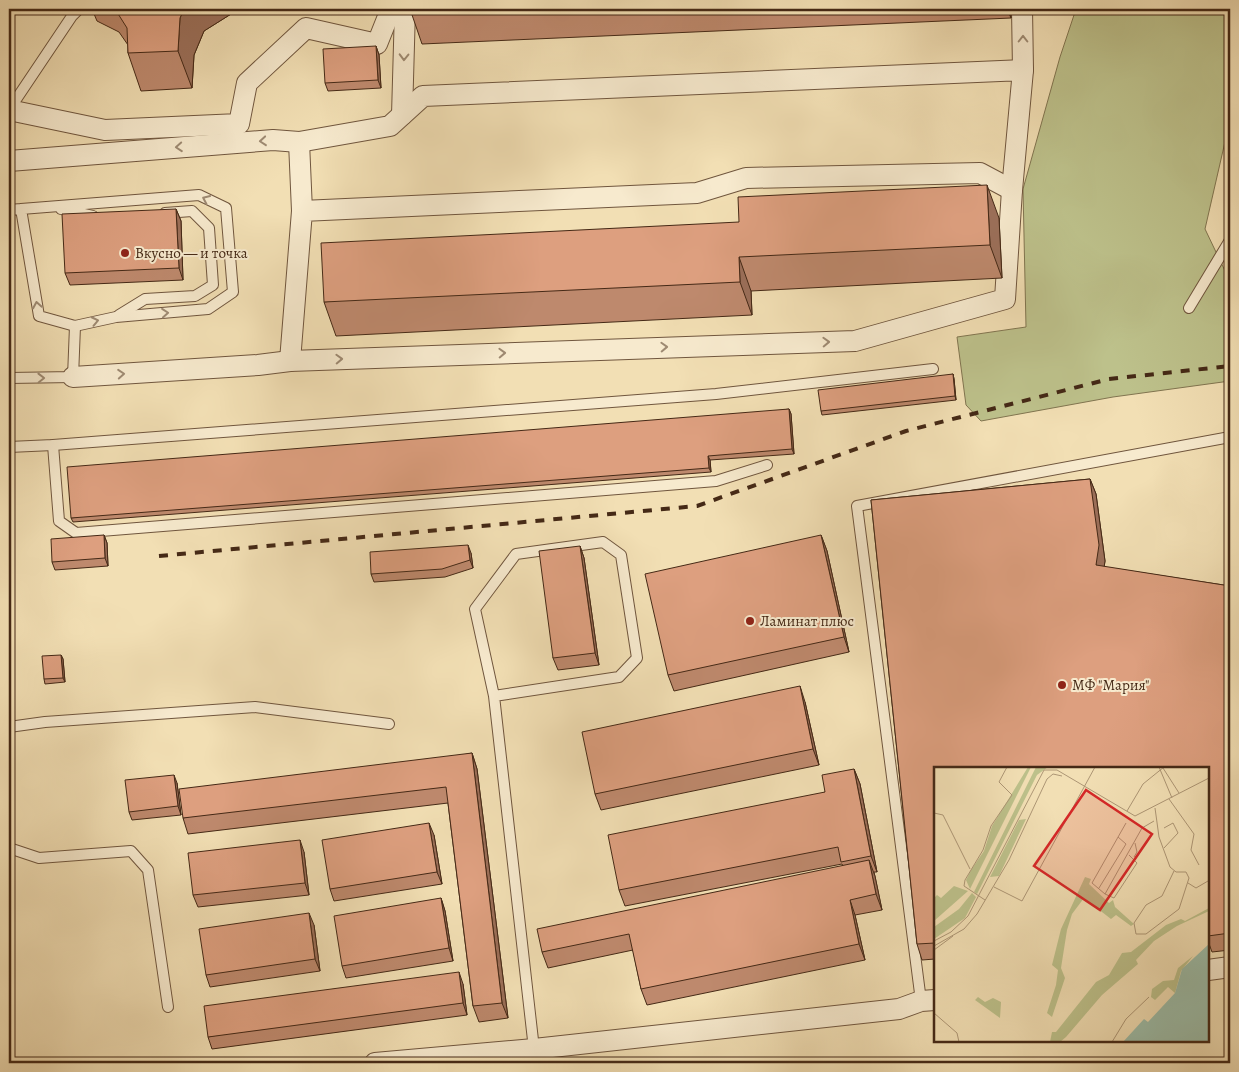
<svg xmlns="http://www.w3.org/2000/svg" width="1239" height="1072" font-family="Alegreya,serif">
  <rect width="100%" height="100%" fill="#f2dfb4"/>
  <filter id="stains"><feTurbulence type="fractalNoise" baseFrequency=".004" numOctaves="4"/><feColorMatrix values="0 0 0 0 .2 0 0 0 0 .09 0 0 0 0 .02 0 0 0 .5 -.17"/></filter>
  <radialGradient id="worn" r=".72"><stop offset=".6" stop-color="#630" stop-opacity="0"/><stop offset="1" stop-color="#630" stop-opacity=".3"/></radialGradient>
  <polygon fill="#bdc18b" stroke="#817550" points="1076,9 1230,9 1230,120 1205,229 1226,273 1230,274 1230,381 1113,397 981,421 966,405 957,337 1026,327 1023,189 1060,57"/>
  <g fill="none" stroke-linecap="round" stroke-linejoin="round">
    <defs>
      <g id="lane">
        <polyline points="9,110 72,16 79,9"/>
        <polyline points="61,209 93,216"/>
        <polyline points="9,210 21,209 199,195 226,208 233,292 208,309 116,317 75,326 39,316 21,209"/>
        <polyline points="1189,308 1230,240"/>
        <polyline points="119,315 145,299 195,296 213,285 209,228 192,211 165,213"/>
        <polyline points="9,378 73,377 75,326"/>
        <polyline points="53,445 59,521 76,533 716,481 767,465"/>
        <polyline points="9,447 53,445 716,394 933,369"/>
        <polyline points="494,696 619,677 637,658 621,555 603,542 516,554 475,609 494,696 534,1049"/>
        <polyline points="9,727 45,722 255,707 389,724"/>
        <polyline points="9,848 39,858 131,851 148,870 168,1007"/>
        <polyline points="921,1001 857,506 1230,437"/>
      </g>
      <g id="street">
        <polyline points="1022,9 1023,70"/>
        <polyline points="9,110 105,130 239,124 247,83 306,28 377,44 391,9"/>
        <polyline points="402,115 405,9"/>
        <polyline points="299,142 302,211"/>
        <polyline points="9,161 273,140 299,142 390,126 423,96 1023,70 1012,190 1005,299 855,341 290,361 258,365 73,377"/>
        <polyline points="290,361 302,211 697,193 746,178 980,173 1012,190"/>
        <polyline points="1208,970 1230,967"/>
        <polyline points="375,1063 534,1049 899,1009 921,1001 935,1000"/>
      </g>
    </defs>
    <use href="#lane" stroke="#70563e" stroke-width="12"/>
    <use href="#street" stroke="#70563e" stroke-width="22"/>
    <use href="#lane" stroke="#f7eace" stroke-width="10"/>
    <use href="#street" stroke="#f7eace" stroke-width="20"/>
    <polyline stroke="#452916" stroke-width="4" stroke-dasharray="9 9" stroke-linecap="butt" points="159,556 697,506 906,431 1109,379 1230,366"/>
  </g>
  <g fill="#be896d" stroke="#452916">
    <polygon points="92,9 239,9 204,31 194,55 192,88 141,91 128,53 128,45 119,32 97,21"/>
    <polygon points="410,9 1010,9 1011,18 422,44"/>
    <polygon points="376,46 379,55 381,88 328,91 325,83"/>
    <polygon points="176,209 181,221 183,280 70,285 65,273"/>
    <polygon points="999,218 1002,278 751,291 752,315 336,336 324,302"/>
    <polygon points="953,374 954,379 956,400 822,415 821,411"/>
    <polygon points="789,409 791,414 794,454 710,460 711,472 73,522 71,518"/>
    <polygon points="1090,479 1096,494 1105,561 1104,567 1230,586 1230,950 1212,952 1208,941 1208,768 935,768 935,959 922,960 917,944 871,500"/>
    <polygon points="104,535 107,543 108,566 55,570 52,562"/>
    <polygon points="821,535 827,551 849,652 674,691 668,675"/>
    <polygon points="580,546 584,558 599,665 558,670 553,658"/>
    <polygon points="471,553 473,568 445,577 374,582 371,574"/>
    <polygon points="61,655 63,659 65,682 45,684 44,679"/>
    <polygon points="805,702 819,765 601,810 595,794"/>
    <polygon points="472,753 477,769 508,1018 479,1022 473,1006 448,803 188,834 183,818"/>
    <polygon points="854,769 860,784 877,872 874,872 882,910 855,915 865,960 647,1005 641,989 633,950 548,968 542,952 843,866 842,864 625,906 619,890 825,792"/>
    <polygon points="177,783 181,815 132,820 129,812"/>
    <polygon points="434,835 442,884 334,901 330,889"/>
    <polygon points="304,852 309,895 198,907 193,895"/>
    <polygon points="441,898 445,911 453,961 346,978 342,966"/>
    <polygon points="314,925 320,971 210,987 206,975"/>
    <polygon points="463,984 467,1015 212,1049 208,1037"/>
  </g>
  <g fill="#9b6f59" stroke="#452916">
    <polygon points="184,9 239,9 204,31 194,55 192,88 178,51 180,18"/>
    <polygon points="1007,9 1010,9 1011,18"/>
    <polygon points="376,46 379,55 381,88 378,80"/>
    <polygon points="987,185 999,218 1002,278 990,245"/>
    <polygon points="176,209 181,221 183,280 179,268"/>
    <polygon points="739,257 751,291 752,315 740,282"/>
    <polygon points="953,374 954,379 956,400 955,396"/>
    <polygon points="789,409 791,414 794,454 792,449"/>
    <polygon points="708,456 710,460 711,472 709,468"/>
    <polygon points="1090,479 1096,494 1105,561 1102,581 1096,565"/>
    <polygon points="104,535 107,543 108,566 105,558"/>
    <polygon points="821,535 827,551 849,652 844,637"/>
    <polygon points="468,545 471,553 473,568 470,560"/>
    <polygon points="580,546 584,558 599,665 595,653"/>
    <polygon points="61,655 63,659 65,682 63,678"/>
    <polygon points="800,686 805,702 819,765 813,749"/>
    <polygon points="472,753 477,769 508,1018 502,1003"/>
    <polygon points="854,769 860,784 877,872 871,856"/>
    <polygon points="174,775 177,783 181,815 178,806"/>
    <polygon points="429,823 434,835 442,884 437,872"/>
    <polygon points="300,840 304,852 309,895 305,883"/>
    <polygon points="869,860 875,876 882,910 876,894"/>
    <polygon points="441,898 445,911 453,961 449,948"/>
    <polygon points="850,900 855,915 865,960 859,944"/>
    <polygon points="309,913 314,925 320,971 315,959"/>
    <polygon points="459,972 463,984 467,1015 463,1003"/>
  </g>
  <g fill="#dd9f7f" stroke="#452916">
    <polygon points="115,9 184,9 180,18 178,51 128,53 127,28"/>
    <polygon points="410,9 450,9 410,10"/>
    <polygon points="376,46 378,80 325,83 323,49"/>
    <polygon points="987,185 990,245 739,257 740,282 324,302 321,243 739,222 738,197"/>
    <polygon points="176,209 179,268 65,273 62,214"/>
    <polygon points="953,374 955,396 821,411 818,390"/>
    <polygon points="789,409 792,449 708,456 709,468 71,518 67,467"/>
    <polygon points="1090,479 1099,545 1096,565 1230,586 1230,933 1208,936 1208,768 935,768 935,943 917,944 871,500"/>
    <polygon points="104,535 105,558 52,562 51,539"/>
    <polygon points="821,535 844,637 668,675 645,574"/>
    <polygon points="468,545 470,560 442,569 371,574 370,552"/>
    <polygon points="580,546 595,653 553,658 539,551"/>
    <polygon points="61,655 63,678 44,679 42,656"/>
    <polygon points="800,686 813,749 595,794 582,732"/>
    <polygon points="472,753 502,1003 473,1006 446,787 183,818 179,789"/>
    <polygon points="854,769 871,856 841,862 838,847 619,890 608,835 825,792 822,775"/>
    <polygon points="174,775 178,806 129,812 125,780"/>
    <polygon points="429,823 437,872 330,889 322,840"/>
    <polygon points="300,840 305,883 193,895 188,853"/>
    <polygon points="869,860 876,894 850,900 859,944 641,989 629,934 542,952 537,929"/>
    <polygon points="441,898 449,948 342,966 334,916"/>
    <polygon points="309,913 315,959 206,975 199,929"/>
    <polygon points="459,972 463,1003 208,1037 204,1006"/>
  </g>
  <defs><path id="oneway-chevron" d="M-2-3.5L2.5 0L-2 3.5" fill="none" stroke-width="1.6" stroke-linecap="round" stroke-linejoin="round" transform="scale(1.25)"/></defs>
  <g stroke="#9e8a72">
    <use href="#oneway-chevron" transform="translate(1023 39) rotate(-90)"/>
    <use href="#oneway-chevron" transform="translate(404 57) rotate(91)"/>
    <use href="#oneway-chevron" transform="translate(263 141) rotate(175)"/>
    <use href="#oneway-chevron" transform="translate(179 147) rotate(176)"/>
    <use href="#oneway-chevron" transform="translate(206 199) rotate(-155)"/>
    <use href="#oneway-chevron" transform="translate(37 305) rotate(-100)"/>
    <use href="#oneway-chevron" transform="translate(165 313) rotate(-5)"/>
    <use href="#oneway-chevron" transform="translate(95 321) rotate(-12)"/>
    <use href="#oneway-chevron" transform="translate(826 342) rotate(-2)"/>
    <use href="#oneway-chevron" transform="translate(664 347) rotate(-2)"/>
    <use href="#oneway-chevron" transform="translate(502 353) rotate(-2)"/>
    <use href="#oneway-chevron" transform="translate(339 359) rotate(-2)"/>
    <use href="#oneway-chevron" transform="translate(121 374) rotate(-4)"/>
    <use href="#oneway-chevron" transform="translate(41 378) rotate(-1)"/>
  </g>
  <g fill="#8f2418" stroke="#f7eace" stroke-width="2">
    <circle cx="125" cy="253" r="5"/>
    <circle cx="750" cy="621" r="5"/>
    <circle cx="1062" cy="685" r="5"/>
  </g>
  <g text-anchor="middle" stroke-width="4" stroke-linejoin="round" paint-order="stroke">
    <g font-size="15" fill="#452916" stroke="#f7eace" text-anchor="start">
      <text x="135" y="258">Вкусно — и точка</text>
      <text x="760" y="626">Ламинат плюс</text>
      <text x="1072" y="690">МФ "Мария"</text>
    </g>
  </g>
  <g transform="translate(934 767)">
    <rect width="275" height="275" fill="#f2dfb4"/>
    <path d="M94,0h3l-61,122 -4,-9 5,-10 13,-19 8,-25zM102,0h12l-11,8 -60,119 -3,-2zM92,52l-27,57 -9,1 29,-57zM151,110l6,2 -2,5 20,19 4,-3 2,7 19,17 -3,2 -15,-11 -5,4 -27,-21 -12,16 -5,16 -6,38 4,10 -13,39 -5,-4 9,-28 2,-15 -6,-5 9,-36zM20,119l14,5 -34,30v-23l3,-3 4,3zM38,126l4,4 -11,21 -31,21v-12l25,-18zM275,141v3l-32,15 -23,15 -18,19 2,4 -36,31 -36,42 -6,5h-10l2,-10h4l40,-50 13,-7 13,-22 9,-1 35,-27 15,-6 4,2zM259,189l-12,15 -6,22 -7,-6 -13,13 -4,-3 1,-8 11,-8 11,-1 4,-12zM44,230l7,5 8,-4 8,4 -1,16 -25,-18z" fill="#bdc18b"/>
    <path d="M275,177v98h-86l21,-23 4,3 27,-29 7,-24z" fill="#9cbda9"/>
    <path fill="none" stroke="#ad9675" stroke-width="1" d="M225,0l13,31M229,1l16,25M235,32l25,35 -3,16 8,15M221,41l4,29 11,30 6,5h10l3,6 -10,31 -33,25h-10l-2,-11 12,-18 16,-9 12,-25M193,44l16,-27 21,-17M0,46l9,2 27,54M192,56l-34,60 13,11 37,-66 12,-7M230,61l9,-5 5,10 -14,15M200,90l3,-5 -2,-9M254,116l8,5 12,-7M60,120l28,14 73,-134M165,121l27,-44 -8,-7M171,127l9,4 23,-35 -8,-8M51,133l-21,-14 1,-6 18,-30 8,-24 21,-31 -13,-13 8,-15M0,174l17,-9 17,-16 76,-146h13l78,46 74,-38M0,179l30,-17 13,-15 32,-54 38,-81 6,-5 9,2M0,183l19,-14M0,246l23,20 2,9M178,275l14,-23 23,-22"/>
    <path fill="#d62828" fill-opacity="0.15" stroke="#d62828" stroke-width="2.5" d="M152,23l66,44 -52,76 -66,-44z"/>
    <rect width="275" height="275" fill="none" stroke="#452916" stroke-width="2.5"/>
  </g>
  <rect width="1239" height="1072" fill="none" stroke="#f2dfb4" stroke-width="30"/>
  <rect x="10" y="10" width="1219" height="1052" fill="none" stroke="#452916" stroke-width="2.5"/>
  <rect x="15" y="15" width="1209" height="1042" fill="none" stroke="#452916"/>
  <rect width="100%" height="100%" filter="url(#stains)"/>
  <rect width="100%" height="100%" fill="url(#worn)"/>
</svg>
